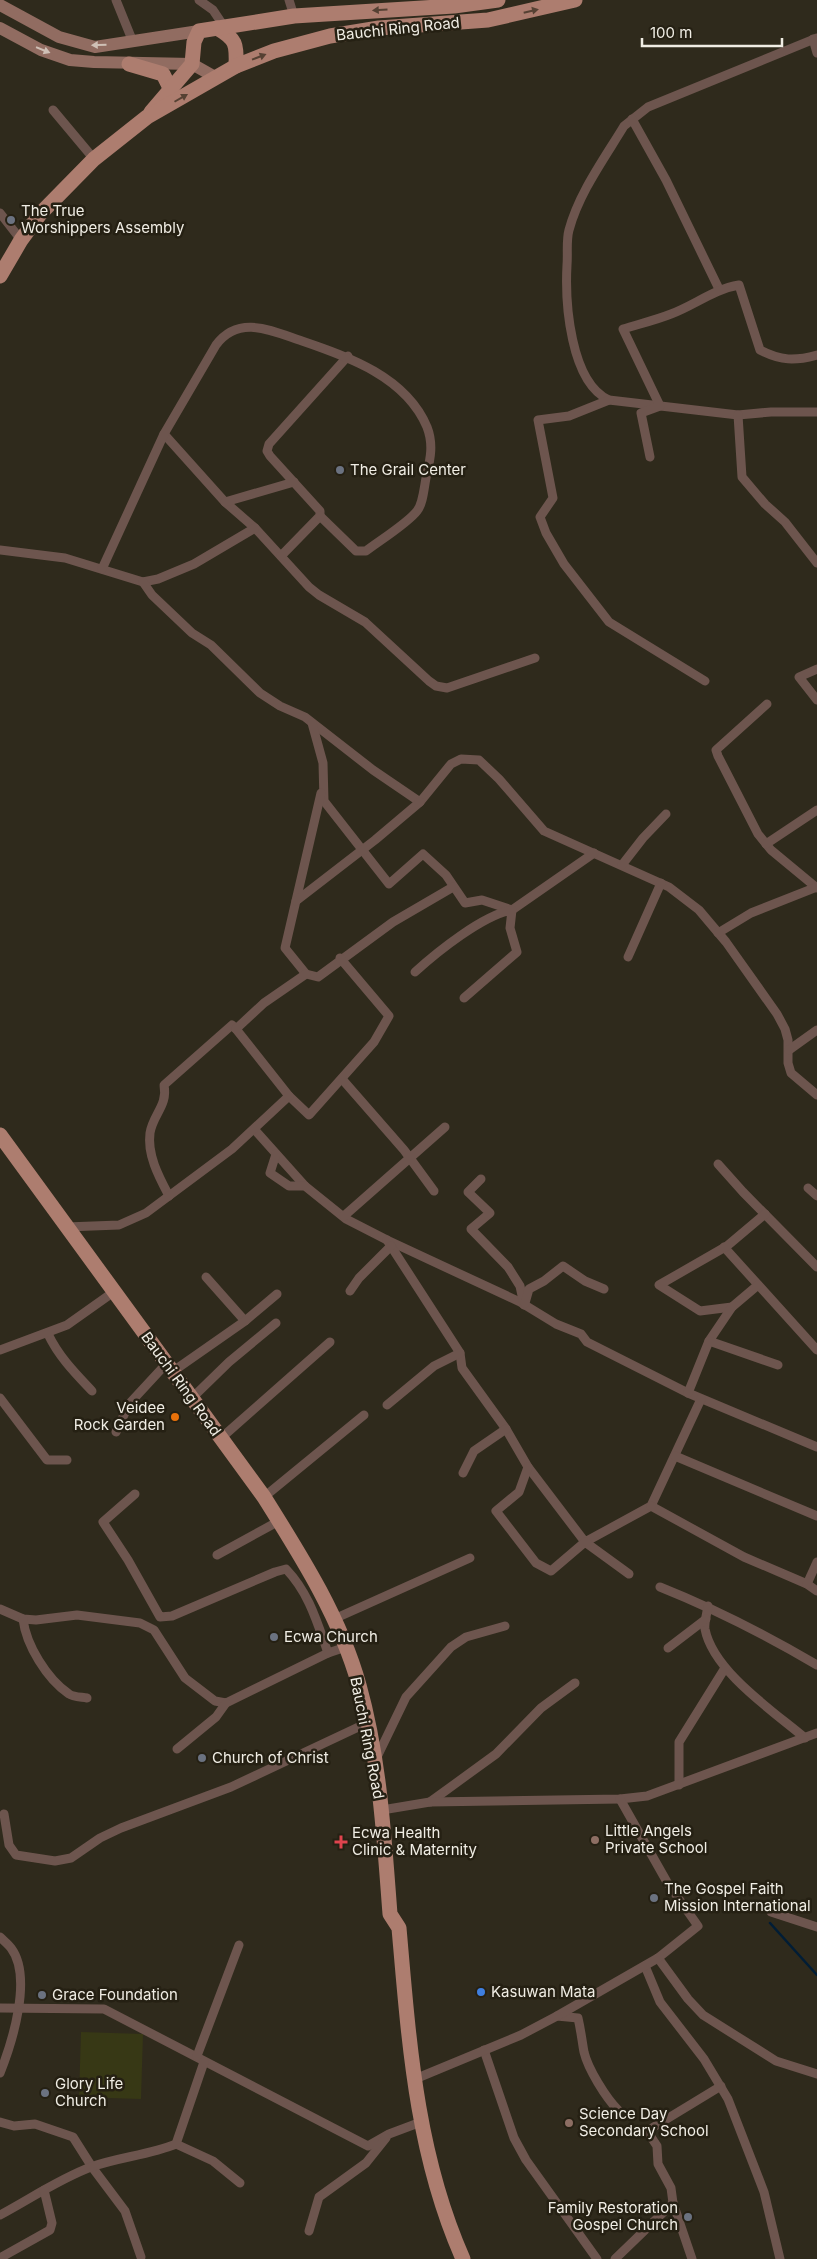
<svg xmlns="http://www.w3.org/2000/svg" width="817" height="2259" font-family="Inter,sans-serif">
  <rect width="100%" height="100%" fill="#2f2a1c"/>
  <polygon fill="#373815" points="81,2032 143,2034 141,2099 79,2097"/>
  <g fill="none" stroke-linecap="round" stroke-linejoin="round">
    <polyline stroke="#011d36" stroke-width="2.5" points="770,1923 817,1975"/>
    <g stroke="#6d554e" stroke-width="9">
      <polyline points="116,0 133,42"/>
      <polyline points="199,0 213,10 225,28"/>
      <polyline points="289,0 294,16"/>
      <path d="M817,38l-169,69 -24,19c-20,33 -45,67 -55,104 -3,11 -1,24 -2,35 -2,37 3,117 42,135l129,15 33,-3h46"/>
      <polyline points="813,39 817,53"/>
      <polyline points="53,110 94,159"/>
      <polyline points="632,119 666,180 719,289"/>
      <polyline points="0,213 21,240"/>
      <polyline points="609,400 569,416 538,420 553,498 540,517 546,533 564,564 609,622 705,681"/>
      <polyline points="738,415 742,477 765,504 785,522 817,563"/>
      <polyline points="164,434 225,502 255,528 309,587 319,595 365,622 429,681 436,686 447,688 535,658"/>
      <path d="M650,457l-9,-44 19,-7 -37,-77c16,-5 33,-9 48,-15 24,-9 43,-25 68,-29l21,65c21,11 35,11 57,5"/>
      <polyline points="225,502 294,482"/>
      <polyline points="0,550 65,558 143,582 158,579 194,564 255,528"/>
      <polyline points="281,556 320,516 320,511 270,456 267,451 269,444 348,356"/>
      <path d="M102,569l62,-135 52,-89c23,-31 56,-14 86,-4 47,16 104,36 125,86 7,18 3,33 -1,51 -2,10 -3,26 -9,33 -9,12 -38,30 -51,40h-10l-36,-35"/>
      <polyline points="143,582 152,595 192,633 211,645 260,693 280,706 305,717 373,770 420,802 451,764 461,759 479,760 499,779 544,831 669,887 699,910 726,942 777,1014 785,1029 788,1040 788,1063 791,1073 817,1095"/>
      <polyline points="817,669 799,677 817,700"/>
      <polyline points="767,704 716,750 718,756 758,834 771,850 817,888"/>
      <polyline points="312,723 323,763 324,801 389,884 423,854 446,875 465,903 482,900 512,910 594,853"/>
      <polyline points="321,793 285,948 306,974 318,977 393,922 453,887"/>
      <polyline points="766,844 817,810"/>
      <polyline points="622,865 643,838 666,814"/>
      <polyline points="296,901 375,840 420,802"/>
      <polyline points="718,933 751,913 817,887"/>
      <polyline points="628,957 661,883"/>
      <path d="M415,972c22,-20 68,-57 97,-62l-2,18 7,24 -53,46"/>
      <polyline points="789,1050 817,1030"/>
      <polyline points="342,1079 404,1150 434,1191"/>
      <polyline points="289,1096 309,1115 374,1042 389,1016 340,958"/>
      <polyline points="254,1129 305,1186"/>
      <polyline points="276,1154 270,1173 289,1186 305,1186 346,1219 387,1240 520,1302 556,1324 581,1334 587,1342 688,1393 817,1447"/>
      <polyline points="718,1164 743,1192 817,1267"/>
      <polyline points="481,1179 468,1192 490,1213 471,1229 508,1267 520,1286 524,1305"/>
      <polyline points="808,1188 817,1196"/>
      <path d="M169,1196c-10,-19 -22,-41 -19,-63 3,-19 18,-27 14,-48l68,-60 4,4"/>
      <polyline points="344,1216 445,1127"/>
      <polyline points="66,1227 119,1225 146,1213 232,1149 289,1096 236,1029 264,1003 306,974"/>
      <polyline points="387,1240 460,1353 462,1368 506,1429 528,1467 585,1542 651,1506 701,1399"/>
      <polyline points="724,1247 817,1350"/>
      <polyline points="206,1277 245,1321"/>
      <polyline points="350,1291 359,1278 391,1246"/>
      <polyline points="525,1303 529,1289 544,1281 563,1266 585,1281 604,1289"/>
      <polyline points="732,1307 700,1311 659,1285 727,1246 765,1214"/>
      <path d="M48,1334c11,23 27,39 44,57"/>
      <polyline points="709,1341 732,1307 758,1285"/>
      <polyline points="0,1350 67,1325 115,1291"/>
      <polyline points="172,1372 245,1321 277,1294"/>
      <polyline points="688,1393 709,1341 778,1365"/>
      <polyline points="0,1398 47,1460 67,1460"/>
      <polyline points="191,1399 229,1362 276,1323"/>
      <polyline points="387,1405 434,1366 460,1353"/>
      <polyline points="116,1432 129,1404 166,1364"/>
      <polyline points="220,1439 330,1342"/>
      <polyline points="675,1456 817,1516"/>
      <polyline points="528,1467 519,1492 496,1511 536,1563 551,1571 585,1542 629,1574"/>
      <polyline points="463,1473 474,1451 506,1429"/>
      <path d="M135,1494l-32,28 25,38 32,57 12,-1 103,-44 11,-3c23,24 31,53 42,84"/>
      <polyline points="264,1497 364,1415"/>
      <polyline points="651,1506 744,1557 807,1584 817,1591"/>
      <polyline points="217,1555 279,1521"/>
      <polyline points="807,1584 817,1562"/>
      <path d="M660,1587c55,22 106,48 157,78"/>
      <path d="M708,1606c-1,7 -4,17 -3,23 8,42 68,82 100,109"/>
      <polyline points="0,1609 23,1619 36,1620 77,1615 140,1623 154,1630 185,1678 215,1701 226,1703 328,1653 346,1647"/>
      <path d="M23,1619c3,26 24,60 46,75 4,3 13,3 18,4"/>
      <polyline points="334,1619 470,1558"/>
      <polyline points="668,1648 706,1619"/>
      <polyline points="177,1749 216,1717 226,1703"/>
      <polyline points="376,1759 406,1697 451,1647 466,1637 505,1626"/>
      <polyline points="679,1785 679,1742 725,1668"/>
      <polyline points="430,1802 496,1754 541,1708 575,1683"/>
      <polyline points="382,1810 430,1802 620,1799 647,1796 817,1733"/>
      <polyline points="4,1814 9,1845 16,1855 55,1861 71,1858 100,1838 121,1828 231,1787 367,1723"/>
      <polyline points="771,1912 817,1927"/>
      <path d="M0,1937c4,4 8,7 11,11 22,29 1,95 -11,125"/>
      <polyline points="658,1958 688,1999 703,2015 776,2061 817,2074"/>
      <polyline points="645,1966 660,2002 704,2059 728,2099 764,2192 780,2259"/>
      <polyline points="0,2008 104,2009 368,2146 389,2134 421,2122"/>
      <path d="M557,2016l21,2c3,13 4,23 6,34 4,17 22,46 34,58"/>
      <polyline points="484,2050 514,2138 526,2160 597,2259"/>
      <polyline points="197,2056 239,1945"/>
      <polyline points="415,2079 521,2035 557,2016 658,1958 698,1926 667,1882 620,1799"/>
      <polyline points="0,2122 14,2126 35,2124 73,2137 92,2167 125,2211 141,2257"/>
      <polyline points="176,2144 213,2161 240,2183"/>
      <polyline points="673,2203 671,2188 658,2164 657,2146 647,2131 721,2086"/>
      <path d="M0,2215c30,-16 59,-36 91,-48 28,-10 58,-12 85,-23l28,-82"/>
      <polyline points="309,2231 319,2197 366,2163 386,2138"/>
      <polyline points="0,2258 50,2230 52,2223 44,2190"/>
      <polyline points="615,2259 673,2203 692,2259"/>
    </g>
    <g stroke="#916c61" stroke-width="12">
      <polyline points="0,5 59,37 95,47 199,31"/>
      <polyline points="0,28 41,50 70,60 94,62 192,64 215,77"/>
    </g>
    <g stroke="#ad7d6f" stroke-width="15">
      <path d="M217,28c19,11 20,16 19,38"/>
      <polyline points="129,64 163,74 170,88"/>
      <polyline points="151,112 192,64 194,42 199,31 294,16 454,6 498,0"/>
      <polyline points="0,276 21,240 40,214 94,159 147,117 236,66 274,51 330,36 379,28 488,20 575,0"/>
      <path d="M0,1135l264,362c37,59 76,120 95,188 21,75 25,152 31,229l9,14c10,114 17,225 64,331"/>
    </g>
  </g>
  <defs><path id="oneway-solid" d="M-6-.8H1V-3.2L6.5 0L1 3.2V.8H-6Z" transform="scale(1.25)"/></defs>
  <g fill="#554133">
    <use href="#oneway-solid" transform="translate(380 10) rotate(177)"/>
    <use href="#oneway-solid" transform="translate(531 11) rotate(-13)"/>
    <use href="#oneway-solid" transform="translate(259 57) rotate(-21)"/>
    <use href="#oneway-solid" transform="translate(181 98) rotate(-30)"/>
  </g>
  <g fill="#cfc0b6">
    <use href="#oneway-solid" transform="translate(99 45) rotate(179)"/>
    <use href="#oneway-solid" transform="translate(43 50) rotate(22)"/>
  </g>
  <g fill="#6b7280" stroke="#252013" stroke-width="2">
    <circle cx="11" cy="220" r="5"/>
    <circle cx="340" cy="470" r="5"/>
    <circle cx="274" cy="1637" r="5"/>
    <circle cx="202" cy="1758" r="5"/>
    <circle cx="654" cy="1898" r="5"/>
    <circle cx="42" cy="1995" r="5"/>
    <circle cx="45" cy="2093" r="5"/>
    <circle cx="688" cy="2217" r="5"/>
  </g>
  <circle fill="#e8710a" stroke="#252013" stroke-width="2" cx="175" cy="1417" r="5"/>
  <g fill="#8d6e63" stroke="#252013" stroke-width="2">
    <circle cx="595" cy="1840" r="5"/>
    <circle cx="569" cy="2123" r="5"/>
  </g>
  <path fill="#e0444e" stroke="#252013" stroke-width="2" d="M338.5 1834.5h5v5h5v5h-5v5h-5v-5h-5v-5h5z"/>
  <circle fill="#3f7fe0" stroke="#252013" stroke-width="2" cx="481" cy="1992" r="5"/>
  <g text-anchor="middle" stroke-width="5" stroke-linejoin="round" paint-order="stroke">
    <g font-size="15" fill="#f0ede4" stroke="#252013">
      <text transform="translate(398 29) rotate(-6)" y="5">Bauchi Ring Road</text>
      <text transform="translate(181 1384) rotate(54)" y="5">Bauchi Ring Road</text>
      <text transform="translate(367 1738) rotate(79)" y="5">Bauchi Ring Road</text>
    </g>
    <g font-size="15" fill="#f0ede4" stroke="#252013" text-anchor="start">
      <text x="21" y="216">The True<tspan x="21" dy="17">Worshippers Assembly</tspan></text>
      <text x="350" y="475">The Grail Center</text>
      <text x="165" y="1413" text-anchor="end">Veidee<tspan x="165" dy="17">Rock Garden</tspan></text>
      <text x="284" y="1642">Ecwa Church</text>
      <text x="212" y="1763">Church of Christ</text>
      <text x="605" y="1836">Little Angels<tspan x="605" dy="17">Private School</tspan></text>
      <text x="352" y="1838">Ecwa Health<tspan x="352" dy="17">Clinic &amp; Maternity</tspan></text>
      <text x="664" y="1894">The Gospel Faith<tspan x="664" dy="17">Mission International</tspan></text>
      <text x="491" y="1997">Kasuwan Mata</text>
      <text x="52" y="2000">Grace Foundation</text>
      <text x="55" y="2089">Glory Life<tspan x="55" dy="17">Church</tspan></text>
      <text x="579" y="2119">Science Day<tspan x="579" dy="17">Secondary School</tspan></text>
      <text x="678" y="2213" text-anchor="end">Family Restoration<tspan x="678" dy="17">Gospel Church</tspan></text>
    </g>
  </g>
  <path d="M642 38v8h140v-8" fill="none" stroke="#f0ede4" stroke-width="2.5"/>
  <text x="650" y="38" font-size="15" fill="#f0ede4" stroke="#252013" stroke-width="4" paint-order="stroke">100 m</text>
</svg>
